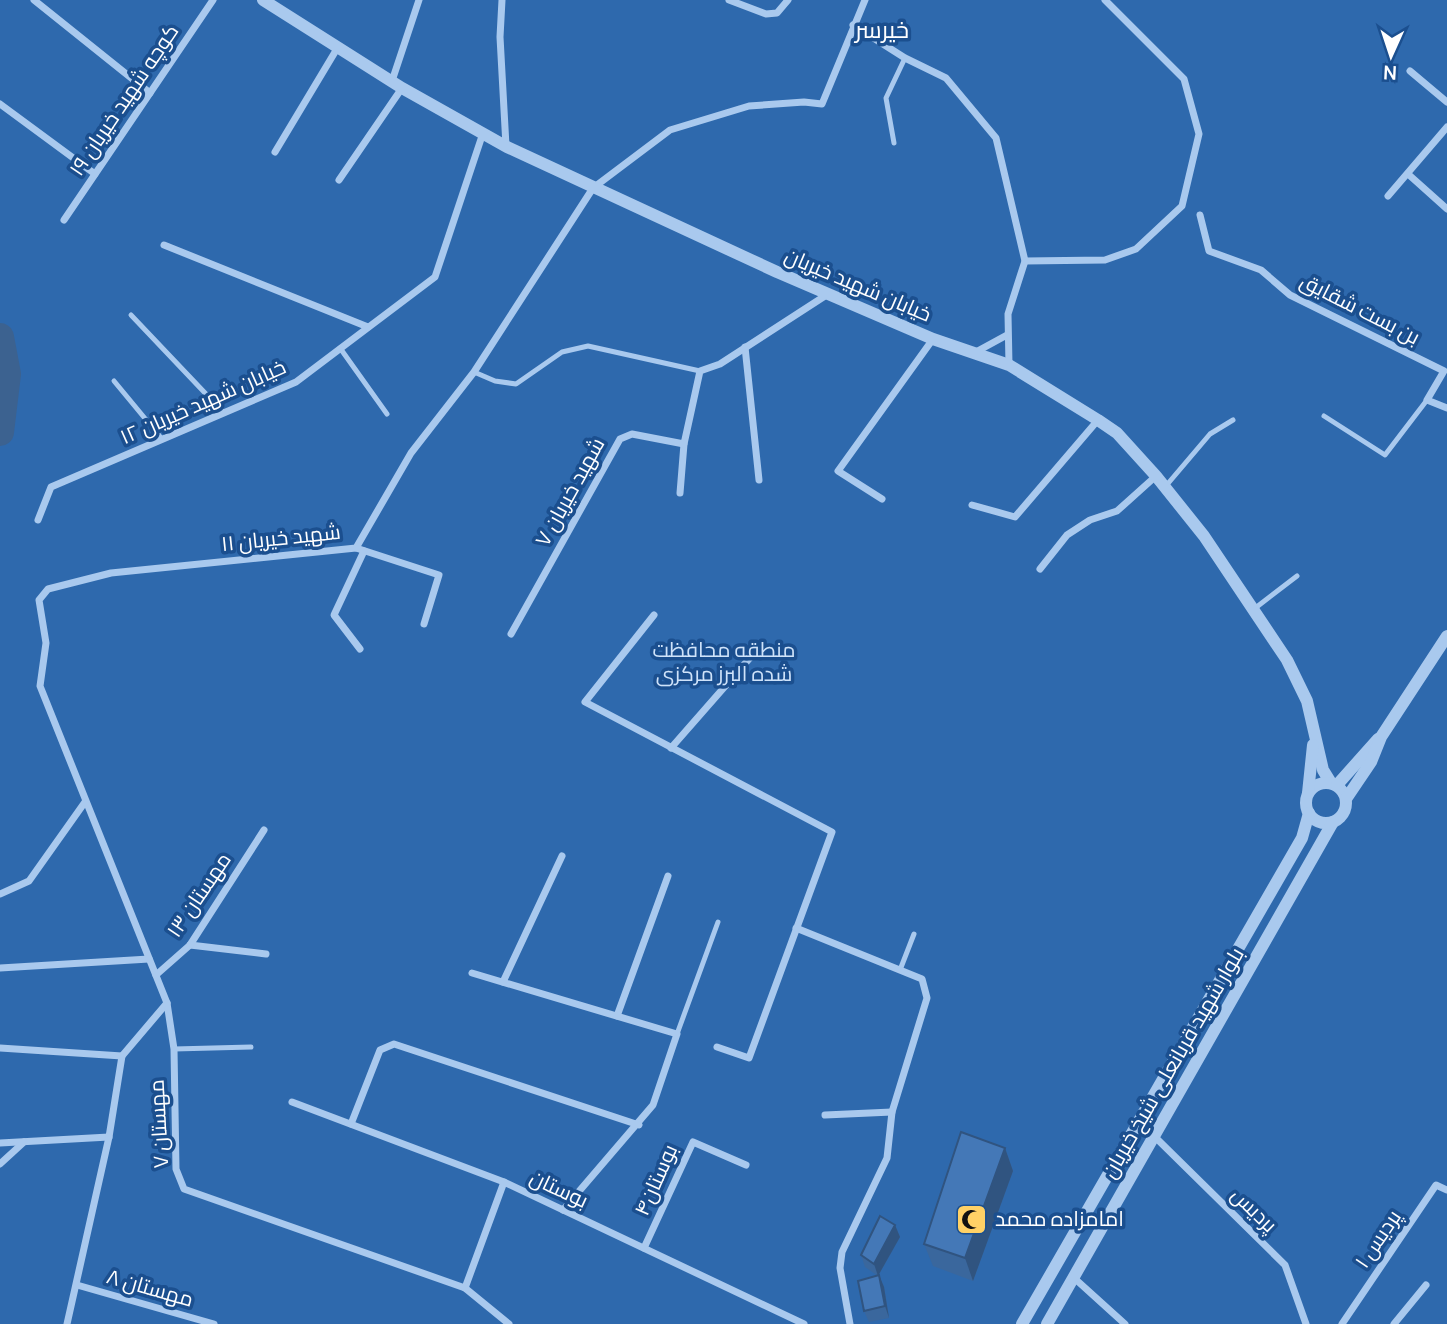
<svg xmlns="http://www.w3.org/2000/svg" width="1447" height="1324" font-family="Manrope,Cairo,sans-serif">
  <rect width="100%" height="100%" fill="#1b4f8f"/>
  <rect fill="#2e69ad" x="0" y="0" width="1447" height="1324"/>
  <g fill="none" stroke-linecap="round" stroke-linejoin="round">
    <polyline stroke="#3c6290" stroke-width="28" points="0,337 7,374 0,432"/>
    <g stroke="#a9c9ee" stroke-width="5">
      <polyline points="894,143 886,98 905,58"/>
      <polyline points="131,315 224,413"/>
      <polyline points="340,348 387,414"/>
      <polyline points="474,372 495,381 516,384 562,352 588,346 700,371"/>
      <polyline points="114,381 162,439"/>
      <polyline points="1324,416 1385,455 1427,400"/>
      <polyline points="1165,487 1210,434 1233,420"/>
      <polyline points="1254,609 1297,576"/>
      <polyline points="900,970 914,934"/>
      <polyline points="677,1034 718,922"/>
      <polyline points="174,1049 251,1047"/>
    </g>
    <g stroke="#a9c9ee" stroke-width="7">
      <polyline points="34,0 150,93"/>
      <polyline points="502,0 500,37 506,146"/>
      <polyline points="729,0 766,14 777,13 788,0"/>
      <polyline points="853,25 905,58 946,78 996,138 1025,261 1008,314 1009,365"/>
      <polyline points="1410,71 1447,102"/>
      <polyline points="392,81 419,0"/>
      <polyline points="0,104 95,174"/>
      <polyline points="275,152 338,47"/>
      <polyline points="1408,174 1447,209"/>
      <polyline points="339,180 402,88"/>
      <polyline points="1388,196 1447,127"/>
      <polyline points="1200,215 1209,251 1261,270 1290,295 1444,371 1427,400 1447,408"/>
      <polyline points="64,220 213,0"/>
      <polyline points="164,245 368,327"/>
      <polyline points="1025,261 1105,260 1136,249 1182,206 1199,134 1184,79 1105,0"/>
      <polyline points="745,347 759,480"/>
      <polyline points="974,353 1007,335"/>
      <polyline points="680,493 684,444"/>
      <polyline points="882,499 838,471 933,339"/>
      <polyline points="972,505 1015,517 1098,420"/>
      <polyline points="38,520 51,487 296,382 435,277 483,133"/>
      <polyline points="356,548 439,575 424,624"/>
      <polyline points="1040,569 1067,535 1090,520 1117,511 1156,476"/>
      <polyline points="654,615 585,702 832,832 749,1058 717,1047"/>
      <polyline points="511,634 620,439 632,434 684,444 700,371 720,364 828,294"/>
      <polyline points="360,649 334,615 364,551"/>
      <polyline points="671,748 756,651"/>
      <polyline points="0,894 29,881 85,802"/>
      <polyline points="796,928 922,979 927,998 892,1112 887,1158 842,1252 840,1268 850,1324"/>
      <polyline points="190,945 266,954"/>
      <polyline points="0,968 149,959"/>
      <polyline points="472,973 677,1034 653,1105 563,1210"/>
      <polyline points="156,975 190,945 264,830"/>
      <polyline points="503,982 562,856"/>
      <polyline points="617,1016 668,876"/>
      <polyline points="0,1048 122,1056"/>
      <polyline points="292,1102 504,1182 804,1324"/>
      <polyline points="825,1115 892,1112"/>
      <polyline points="351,1124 380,1050 394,1044 639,1125"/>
      <polyline points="1154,1136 1285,1265 1306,1324"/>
      <polyline points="0,1143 109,1137"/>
      <polyline points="0,1164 24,1142"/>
      <polyline points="644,1248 693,1142 746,1165"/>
      <polyline points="1073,1277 1125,1324"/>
      <polyline points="77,1285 214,1324"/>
      <polyline points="465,1288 504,1182"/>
      <polyline points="67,1324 109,1137 122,1056 167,1003"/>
      <polyline points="509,1324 465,1288 184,1189 176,1169 174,1049 167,1003 40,686 46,643 39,600 48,589 111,573 356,548 411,453 474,372 593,188 670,130 749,106 804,102 822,104 865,0"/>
      <polyline points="1342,1324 1436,1185 1447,1190"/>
      <polyline points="1394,1324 1426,1285"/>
    </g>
    <g stroke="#a9c9ee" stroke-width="12">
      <polyline points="263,0 402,88 507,147 777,272 933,339 1009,365 1098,420 1117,433 1156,476 1204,536 1287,660 1307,701 1323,770 1331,783"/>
      <circle cx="1326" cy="803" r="20"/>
      <polyline points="1337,785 1378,739"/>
      <polyline points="1308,793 1313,745"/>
      <polyline points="1346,799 1371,762 1381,737 1447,636"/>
      <polyline points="1022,1324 1302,838 1309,813"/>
      <polyline points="1047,1324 1333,822"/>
    </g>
  </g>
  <g fill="#3a679d">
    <polygon points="1005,1148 1013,1171 973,1281 933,1266 924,1244"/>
    <polygon points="895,1225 900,1237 878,1276 879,1275 884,1287 889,1318 869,1322 864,1311 878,1276 865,1267 861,1255"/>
  </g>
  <g fill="#305480">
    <polygon points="1005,1148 1013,1171 973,1281 965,1258"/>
    <polygon points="895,1225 900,1237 878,1276 874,1264"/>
    <polygon points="879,1275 884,1287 889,1318 885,1306"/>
  </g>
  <g fill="#4478b7" stroke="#305480" stroke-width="2">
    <polygon points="961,1132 1005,1148 965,1258 924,1244"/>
    <polygon points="880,1216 895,1225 874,1264 861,1255"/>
    <polygon points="879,1275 885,1306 864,1311 858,1281"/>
  </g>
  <defs>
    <symbol id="mosque-square" viewBox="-11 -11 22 22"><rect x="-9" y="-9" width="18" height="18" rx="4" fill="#ffd166" stroke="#1b4f8f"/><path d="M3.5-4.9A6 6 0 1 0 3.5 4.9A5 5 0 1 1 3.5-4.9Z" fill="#111"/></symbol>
  </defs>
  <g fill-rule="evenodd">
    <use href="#mosque-square" x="954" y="1202" width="35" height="35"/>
  </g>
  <g text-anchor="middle" stroke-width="7" stroke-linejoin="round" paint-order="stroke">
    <g font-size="21" fill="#fff" stroke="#1b4f8f">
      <text transform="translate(124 100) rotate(-56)" y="7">کوچه شهید خیریان ۱۹</text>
      <text transform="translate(858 285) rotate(23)" y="7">خیابان شهید خیریان</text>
      <text transform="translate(1360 309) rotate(27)" y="7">بن بست شقایق</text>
      <text transform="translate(203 402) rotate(-24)" y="7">خیابان شهید خیریان ۱۲</text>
      <text transform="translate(570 492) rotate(-61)" y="7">شهید خیریان ۷</text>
      <text transform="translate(281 538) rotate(-6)" y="7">شهید خیریان ۱۱</text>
      <text transform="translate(199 895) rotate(-56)" y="7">مهستان ۱۳</text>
      <text transform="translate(1173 1063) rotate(-60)" y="7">بلوار شهید قربانعلی شیخ خیریان</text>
      <text transform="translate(159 1124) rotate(-93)" y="7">مهستان ۷</text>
      <text transform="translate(656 1180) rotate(-66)" y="7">بوستان۴</text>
      <text transform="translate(559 1189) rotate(25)" y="7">بوستان</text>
      <text transform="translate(1254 1210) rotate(44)" y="7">پردیس</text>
      <text transform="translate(1378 1239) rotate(-56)" y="7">پردیس ۱</text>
      <text transform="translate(150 1288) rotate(16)" y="7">مهستان ۸</text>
    </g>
    <g font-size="21" fill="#cfe3fa" stroke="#1b4f8f">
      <text x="724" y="657">منطقه محافظت<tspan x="724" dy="24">شده البرز مرکزی</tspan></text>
    </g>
    <g font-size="21" fill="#fff" stroke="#1b4f8f" text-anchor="start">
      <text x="995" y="1226">امامزاده محمد</text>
    </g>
    <g font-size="24" fill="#fff" stroke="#1b4f8f">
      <text x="882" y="38">خیرسر</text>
    </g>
  </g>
  <g transform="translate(1391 56) rotate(183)" stroke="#1b4f8f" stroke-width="5" paint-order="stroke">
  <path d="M0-5L12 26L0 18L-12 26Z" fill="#ffffff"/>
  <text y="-10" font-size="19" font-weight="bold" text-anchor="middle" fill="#ffffff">N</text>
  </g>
</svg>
